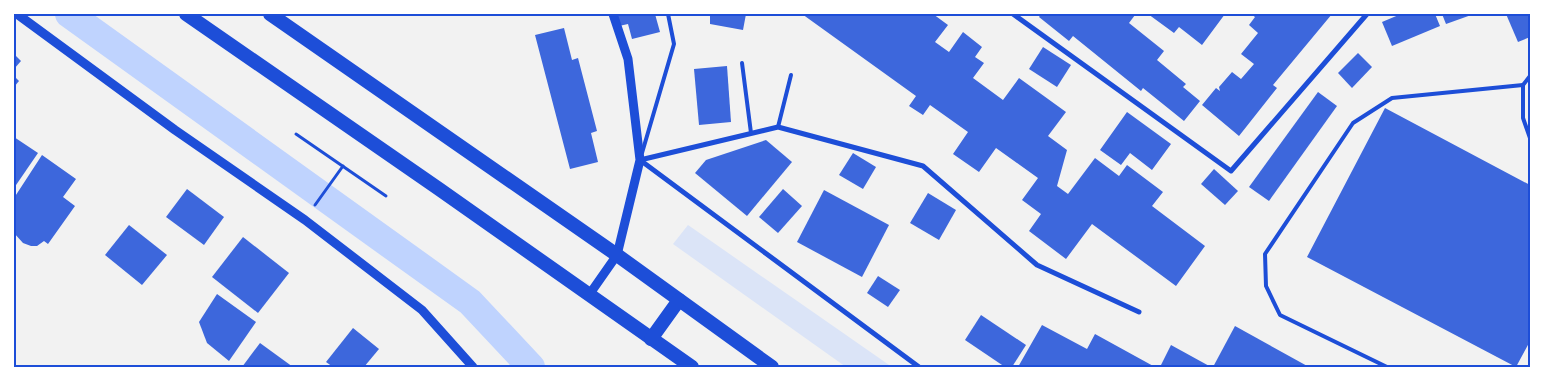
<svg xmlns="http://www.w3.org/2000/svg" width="1544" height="381" font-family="'Exo 2',sans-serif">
  <rect width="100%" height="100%" fill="#f2f2f2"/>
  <polygon fill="#dbe4f7" points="688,225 892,367 846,367 673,244"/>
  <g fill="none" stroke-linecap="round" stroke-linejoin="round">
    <polyline stroke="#bfd3fe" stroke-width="28" points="69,14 470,302 531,367"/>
  </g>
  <g fill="#3d67dc">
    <polygon points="616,14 655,14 660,32 632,39 628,24 619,26"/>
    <polygon points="710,14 746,14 743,30 710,24"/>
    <polygon points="802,14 933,14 948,25 935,42 949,52 963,32 982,47 975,57 984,63 973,78 1003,100 1019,78 1066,112 1048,136 1067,150 1057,186 1068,194 1095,158 1119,176 1127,165 1163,192 1152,206 1205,246 1176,286 1092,224 1066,259 1029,231 1041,214 1022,200 1038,178 996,148 979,172 953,154 968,132 930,105 923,115 909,106 916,96"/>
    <polygon points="1041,14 1134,14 1135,15 1129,23 1164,51 1157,60 1186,84 1183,87 1200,101 1184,121 1143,88 1141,91 1073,36 1069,41 1039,17"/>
    <polygon points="1148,14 1225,14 1202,45 1179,27 1174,33"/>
    <polygon points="1251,14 1332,14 1273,85 1277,88 1239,136 1202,105 1216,88 1220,91 1219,87 1232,72 1241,79 1254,64 1241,54 1258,33 1249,25 1255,17"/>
    <polygon points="1401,14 1435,14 1440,26 1392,46 1382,22"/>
    <polygon points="1442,14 1474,14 1446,24"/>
    <polygon points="1506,14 1530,14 1530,37 1518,42"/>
    <polygon points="564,28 572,60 578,58 597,131 591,133 598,162 570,169 535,35"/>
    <polygon points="1043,47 1071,65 1057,87 1029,69"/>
    <polygon points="1358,53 1372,67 1352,88 1338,73"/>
    <polygon points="14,54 21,61 14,69"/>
    <polygon points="727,66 731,122 699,125 694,69"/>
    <polygon points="14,76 19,81 14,87"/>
    <polygon points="1318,92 1337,106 1269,201 1249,187"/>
    <polygon points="1385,108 1530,185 1530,343 1529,343 1516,367 1307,257"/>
    <polygon points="1127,112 1171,144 1152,170 1130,153 1121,165 1100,150"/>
    <polygon points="14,137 38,153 14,188"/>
    <polygon points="766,140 792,162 747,216 695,173 706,160"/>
    <polygon points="853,153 876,167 863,189 839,175"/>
    <polygon points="42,155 76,179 63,197 75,206 48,244 44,241 37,246 31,246 23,243 14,233 14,198"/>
    <polygon points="1214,169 1238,191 1225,205 1201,184"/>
    <polygon points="187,189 224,217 204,245 166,217"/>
    <polygon points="783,189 802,206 778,233 759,217"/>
    <polygon points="824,190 889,225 862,277 797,242"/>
    <polygon points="928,193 956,210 939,240 910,223"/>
    <polygon points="129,225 167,255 142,285 105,255"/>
    <polygon points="243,237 289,273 258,313 212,277"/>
    <polygon points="878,276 900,290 888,307 867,293"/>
    <polygon points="217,294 256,322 229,361 207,343 199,322"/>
    <polygon points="981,315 1026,345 1012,367 1005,367 965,340"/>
    <polygon points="1042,325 1087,349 1095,334 1155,367 1018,367"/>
    <polygon points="1235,326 1309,367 1213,367"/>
    <polygon points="353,328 379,349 364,367 333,367 326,362"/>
    <polygon points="260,343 293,367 242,367"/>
    <polygon points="1171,345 1211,367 1160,367"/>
  </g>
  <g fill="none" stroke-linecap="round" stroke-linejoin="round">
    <g stroke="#1d4ed8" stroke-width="3">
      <polyline points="296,134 386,196"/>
      <polyline points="315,205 343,166"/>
    </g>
    <g stroke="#1d4ed8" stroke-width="4">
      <polyline points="742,63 751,133"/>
      <polyline points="1530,76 1523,85 1523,118 1530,138"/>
      <polyline points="778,127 791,75"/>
      <polyline points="642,153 674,44 668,14"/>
      <polyline points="1387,367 1280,315 1266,286 1265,254 1353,123 1392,98 1523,85"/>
    </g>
    <g stroke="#1d4ed8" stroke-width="5">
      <polyline points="1013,14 1231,171 1367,14"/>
      <polyline points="640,160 778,127 923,166 1037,265 1139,312"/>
      <polyline points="640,160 919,367"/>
    </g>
    <g stroke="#1d4ed8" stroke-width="9">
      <polyline points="17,14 175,130 305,220 422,310 473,367"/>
      <polyline points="589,295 617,255 640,160 628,59 613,14"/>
    </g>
    <g stroke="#1d4ed8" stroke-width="14">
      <polyline points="186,14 439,189 692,367"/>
      <polyline points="270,14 617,255 772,367"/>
      <polyline points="651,339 679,300"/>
    </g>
  </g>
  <rect width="1544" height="381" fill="none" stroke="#ffffff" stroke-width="30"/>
  <rect x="15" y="15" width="1514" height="351" fill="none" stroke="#1d4ed8" stroke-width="2"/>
</svg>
